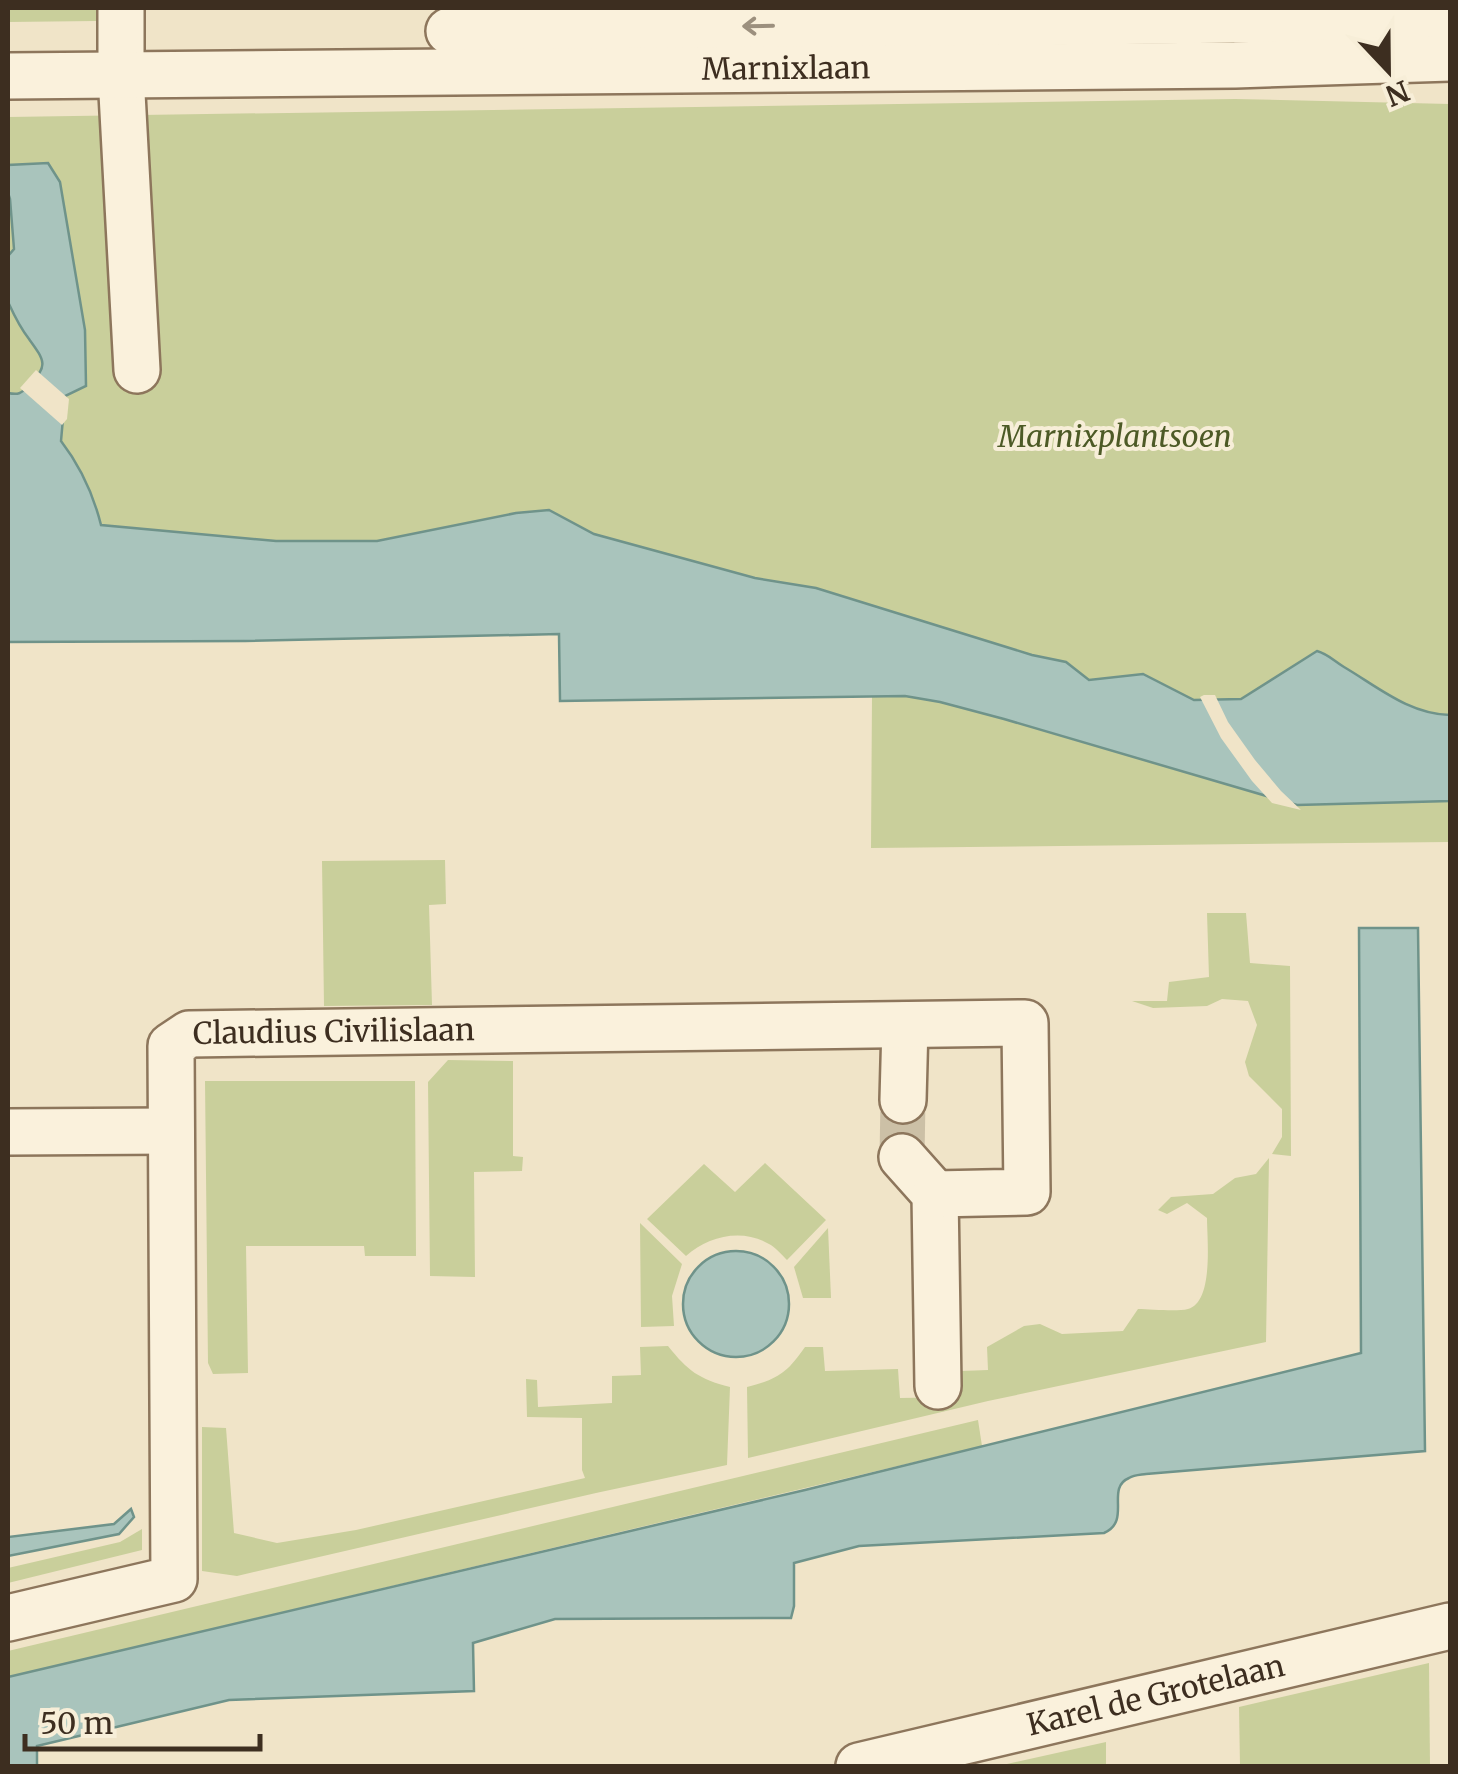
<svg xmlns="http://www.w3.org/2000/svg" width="1458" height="1774" font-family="Merriweather,serif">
  <rect width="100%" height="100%" fill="#f0e4c8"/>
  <g fill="#c9cf9b">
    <polygon points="8,8 96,8 96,21 8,22"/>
    <polygon points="1235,99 1450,104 1450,842 871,848 872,696 816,588 60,548 8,463 8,117"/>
    <polygon points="445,860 446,904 429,905 432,1005 324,1006 322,861"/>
    <polygon points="1207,913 1246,913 1250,963 1290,966 1291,1156 1272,1154 1282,1137 1282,1109 1249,1076 1245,1062 1257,1025 1248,1001 1222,999 1207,1006 1153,1008 1132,1001 1167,1001 1169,982 1209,977"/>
    <polygon points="448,1060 513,1061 513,1156 523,1157 522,1171 474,1172 475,1277 430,1276 428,1082"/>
    <polygon points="205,1081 415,1081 416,1256 365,1256 364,1246 246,1246 248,1373 213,1374 208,1363"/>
    <path d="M1269,1158l-3,184 -278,59 -240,57 -1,-71c31,-8 40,-14 58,-40h18l2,24 73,-2 2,29 60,-1 1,-26 27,-1 -1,-23 37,-21 16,-2 22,10 61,-3 15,-22c13,0 38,3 50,0 26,-7 19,-70 19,-91l-20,-15 -20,11 -9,-4 13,-13 42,-3 22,-16 21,-4z"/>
    <path d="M765,1163l61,57 -39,40c-5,-5 -12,-13 -18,-16 -27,-16 -61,-8 -83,12l-39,-37 57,-55 31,28z"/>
    <polygon points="640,1223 682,1264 672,1296 674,1326 641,1327"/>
    <polygon points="828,1228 831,1298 803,1298 794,1267"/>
    <path d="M668,1346c20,25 31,33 62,41l-3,78 -131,28 -359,83 -35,-5v-144l24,1 8,105 43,10 79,-13 229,-52 -3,-8v-52l-55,-1 -1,-38 11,1 1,27 74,-4v-27l29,-1 -1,-28z"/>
    <polygon points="978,1420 982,1446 8,1677 8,1651"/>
    <polygon points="142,1529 142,1550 8,1583 8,1568 120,1542"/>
    <polygon points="1429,1663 1430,1766 1240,1766 1239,1707"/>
    <polygon points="1106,1742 1106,1766 998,1766"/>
  </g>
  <g fill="#a9c4bc" stroke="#6f938a" stroke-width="2.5">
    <path d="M48,163l12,19 25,148 1,56 -21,10 -4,45c20,26 32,52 40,84l175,16h101l139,-28 33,-3 45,24 161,44 61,10 216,67 34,7 23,18 54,-6 51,26 47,-1 76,-48c11,3 17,10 27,16 34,20 65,47 106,48v86l-153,4 -293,-86 -64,-17 -35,-6 -345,5 -1,-67 -314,7 -237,1v-249c10,2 13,1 20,-7 21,-20 17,-25 1,-47 -7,-9 -15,-24 -20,-35 -5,-13 -1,-34 -1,-48l6,-7 -4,-50 -2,-6v-28z"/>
    <path d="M1359,928h59l7,523 -279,23c-6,1 -12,1 -17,4 -24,10 3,43 -25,55l-245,13 -65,17v43l-3,12 -236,1 -82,24 1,48 -245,9 -192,46v20h-29v-89l797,-187 556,-137z"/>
    <circle cx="736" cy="1304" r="53"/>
    <polygon points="131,1509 134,1517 119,1534 8,1556 8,1537 114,1524"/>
  </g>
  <g fill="#f0e4c8">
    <polygon points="36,370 69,399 67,419 62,425 20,388"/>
    <polygon points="1204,695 1215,695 1228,722 1255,760 1281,791 1301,810 1272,803 1252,781 1221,738 1200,697"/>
  </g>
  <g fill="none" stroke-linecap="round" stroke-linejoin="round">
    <polyline stroke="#ccc0a6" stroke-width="45" stroke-dasharray="45 22" stroke-linecap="butt" points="902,1157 903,1100"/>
    <defs>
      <g id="minor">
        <polyline points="121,8 121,75 137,370"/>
        <polyline points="449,31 1235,20 1450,20"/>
        <path id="s1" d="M8,76l1227,-11 215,-7"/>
        <polyline points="903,1100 905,1025"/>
        <polyline points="8,1132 171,1131"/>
        <polyline points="902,1157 935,1194 938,1386"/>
        <path id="s2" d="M8,1618l166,-39 -3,-533 18,-12 836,-11 2,169 -92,2"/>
        <path id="s3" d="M859,1766l591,-140"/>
      </g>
    </defs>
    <use href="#minor" stroke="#8d765c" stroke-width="50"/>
    <use href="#minor" stroke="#faf1dc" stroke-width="45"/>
  </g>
  <defs><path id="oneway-shaft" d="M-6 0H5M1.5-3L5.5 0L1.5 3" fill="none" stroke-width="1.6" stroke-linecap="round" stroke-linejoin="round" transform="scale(2.5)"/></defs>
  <use stroke="#9c907e" href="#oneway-shaft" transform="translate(758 26) rotate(179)"/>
  <g text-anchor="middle" stroke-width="8" stroke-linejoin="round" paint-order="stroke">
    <g font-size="30" fill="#3d2e20" stroke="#f7eed8">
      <text dy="10" stroke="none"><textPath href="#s1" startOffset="778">Marnixlaan</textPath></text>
      <text dy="10" stroke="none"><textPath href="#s2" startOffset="870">Claudius Civilislaan</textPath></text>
      <text dy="10" stroke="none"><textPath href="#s3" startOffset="305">Karel de Grotelaan</textPath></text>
    </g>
    <g font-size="30" font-style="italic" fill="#4d5a26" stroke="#f7eed8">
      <text x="1115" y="447">Marnixplantsoen</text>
    </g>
  </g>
  <rect width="1458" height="1774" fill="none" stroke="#3d2e20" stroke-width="20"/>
  <g transform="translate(1388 70) rotate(158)" stroke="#f7eed8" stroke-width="8" paint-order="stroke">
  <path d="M0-8L18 38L0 25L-18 38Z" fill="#3d2e20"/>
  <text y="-15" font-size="28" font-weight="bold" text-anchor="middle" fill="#3d2e20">N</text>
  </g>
  <path d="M25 1734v15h235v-15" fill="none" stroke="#3d2e20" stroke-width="5"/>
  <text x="40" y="1734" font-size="30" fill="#3d2e20" stroke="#f7eed8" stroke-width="8" paint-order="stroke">50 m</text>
</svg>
